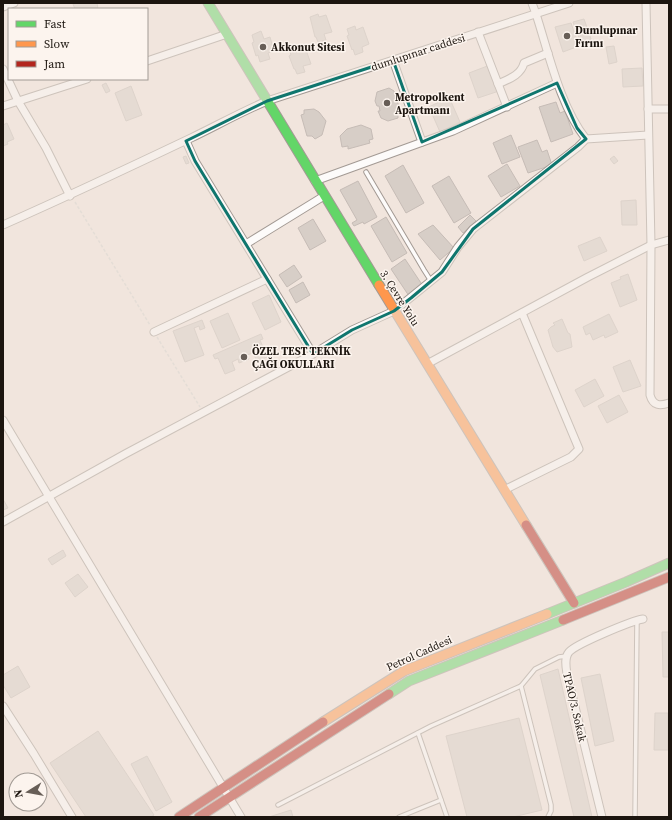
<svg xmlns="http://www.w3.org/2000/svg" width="672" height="820" font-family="'Source Serif 4',serif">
  <rect width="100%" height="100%" fill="#f1e5dd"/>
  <g fill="#d7cec7" stroke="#c6bcb6">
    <polygon points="79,3 97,3 98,9 75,9 73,4"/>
    <polygon points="318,14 319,17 326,15 332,32 324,34 326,40 318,42 316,37 315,37 310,17"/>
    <polygon points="584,19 591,39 581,43 573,22"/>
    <polygon points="571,23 579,46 563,52 555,27"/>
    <polygon points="355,26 356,30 363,27 369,44 362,47 363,52 355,55 353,49 352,50 347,36 349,35 347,29"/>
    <polygon points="261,31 264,39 270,37 274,51 268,53 270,59 260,62 258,55 256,56 252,43 254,42 252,35"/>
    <polygon points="297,46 298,49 305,47 311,64 303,66 305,72 297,74 295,69 294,69 289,56 291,55 289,49"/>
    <polygon points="614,46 617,62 609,64 606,47"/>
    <polygon points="490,65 499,91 478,98 469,73"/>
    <polygon points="642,68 643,86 623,87 622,69"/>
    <polygon points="106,83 110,91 106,93 102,85"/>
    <polygon points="131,86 142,115 126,121 115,93"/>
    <polygon points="389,88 394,91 401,113 398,114 398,118 388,121 381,118 378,111 380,111 379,106 377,106 375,101 377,92"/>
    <polygon points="449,97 460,122 440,132 429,107"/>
    <polygon points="556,102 560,113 565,111 573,134 551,142 539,107"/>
    <polygon points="314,109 319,112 326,121 322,135 315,139 312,136 307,136 301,115 304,114 304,110"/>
    <polygon points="7,123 14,139 7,142 8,144 3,146 3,125"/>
    <polygon points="361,125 371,129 373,139 369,140 370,143 348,149 348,146 342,147 340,136 347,129"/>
    <polygon points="511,135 520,157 502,164 493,143"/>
    <polygon points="537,140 542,152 547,150 552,165 528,173 518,147"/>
    <polygon points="186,156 189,163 186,164 183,157"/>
    <polygon points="614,156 618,161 614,164 610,159"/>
    <polygon points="507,164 520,186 501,197 488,176"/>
    <polygon points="403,165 424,203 406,213 385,176"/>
    <polygon points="449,176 471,213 454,223 432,186"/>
    <polygon points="358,181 377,217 364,224 363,222 354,226 352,223 357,220 340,190"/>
    <polygon points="636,200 637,225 622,225 621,201"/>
    <polygon points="470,215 476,221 463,233 458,227"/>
    <polygon points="386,217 407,253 392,262 371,226"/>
    <polygon points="313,219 326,241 310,250 298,228"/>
    <polygon points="433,225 454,248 440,260 418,234"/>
    <polygon points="600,237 607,251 584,261 578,246"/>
    <polygon points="405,259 423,286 409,296 391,269"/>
    <polygon points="294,265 302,277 287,287 279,275"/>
    <polygon points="628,274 637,300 620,307 611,283 621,279 620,277"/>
    <polygon points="303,282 310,295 296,303 289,290"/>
    <polygon points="269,295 281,322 265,330 252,303"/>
    <polygon points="228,313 240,340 222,348 210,321"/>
    <polygon points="609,314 618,332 605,338 604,335 593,340 590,333 586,335 583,327"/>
    <polygon points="562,319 568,333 570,334 572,347 557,352 553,347 548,330 551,327 555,325 553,323"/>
    <polygon points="202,320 205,328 200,330 199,326 194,328 204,355 185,362 173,331"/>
    <polygon points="261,334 263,339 260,340 267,357 257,361 253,353 247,355 249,359 239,363 238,359 232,362 235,370 225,374 218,358 215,359 213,355"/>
    <polygon points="630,360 641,386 623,392 613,367"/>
    <polygon points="595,379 604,396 584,407 575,390"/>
    <polygon points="619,395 628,412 607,423 598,406"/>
    <polygon points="3,499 8,508 3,510"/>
    <polygon points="63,550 66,556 52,565 48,559"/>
    <polygon points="78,574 88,587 75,597 65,583"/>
    <polygon points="662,632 669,632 669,677 663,677"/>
    <polygon points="18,666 30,687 11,698 3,685 3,675"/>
    <polygon points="558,669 592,817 574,817 540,675"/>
    <polygon points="600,674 614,741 595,746 581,678"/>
    <polygon points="655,713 668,713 668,750 654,750"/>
    <polygon points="519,718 542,810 513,817 467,817 446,736"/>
    <polygon points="98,731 154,815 151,817 86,817 50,763"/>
    <polygon points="147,756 172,802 156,811 131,764"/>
    <polygon points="291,810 293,817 269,817"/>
  </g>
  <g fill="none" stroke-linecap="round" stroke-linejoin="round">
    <defs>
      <g id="lane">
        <polyline points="366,172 424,270 431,281"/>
        <polyline points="521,686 551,805 551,811 548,817"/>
        <polyline points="418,733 447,817"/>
        <polyline points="278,805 431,726 521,686 535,669 559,657 567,656"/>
        <polyline points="399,817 441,800"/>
        <polyline points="635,817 637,620"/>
      </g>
      <g id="street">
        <path d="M532,3l4,11c13,40 24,92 50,125"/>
        <path d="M646,3l5,242 -1,150c3,11 10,11 19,8"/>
        <polyline points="3,7 14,3"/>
        <polyline points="478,32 507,107"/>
        <polyline points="393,60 422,142"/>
        <polyline points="147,61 227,34"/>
        <polyline points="3,69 18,101 46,148 70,196"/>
        <path d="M498,84c11,-5 23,-9 26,-21l24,-10"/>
        <polyline points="3,106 87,79"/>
        <polyline points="648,109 669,109"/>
        <polyline points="186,141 195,161 313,354"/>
        <polyline points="315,181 453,131 557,83"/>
        <path d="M3,225c63,-28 125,-57 188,-87 25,-12 50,-26 76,-37l302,-98"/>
        <polyline points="246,244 324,196"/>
        <polyline points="154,332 267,279"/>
        <polyline points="427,364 588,277 651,245 669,240"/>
        <polyline points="3,420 241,817"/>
        <polyline points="504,490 571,457 579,449 522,313"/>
        <polyline points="3,522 125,454 313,354 352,330 394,311 442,272 458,247 473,229 578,147 586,139 648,135"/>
        <polyline points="3,706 34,754 72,817"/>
        <path d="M602,817l-35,-143c-1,-7 -3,-16 2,-22 7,-8 62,-31 74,-33"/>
      </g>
      <g id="fast">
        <polyline points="208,3 379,285"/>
        <polyline points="547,614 626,582 669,563"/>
        <polyline points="389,694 409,681 563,620"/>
      </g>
      <g id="slow">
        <polyline points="379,285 526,525"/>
        <polyline points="323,722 404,671 547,614"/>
      </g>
      <g id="jam">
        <polyline points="526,525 574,603"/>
        <polyline points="563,620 669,577"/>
        <polyline points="179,817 323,722"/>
        <polyline points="199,817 389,694"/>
      </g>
    </defs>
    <use href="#lane" stroke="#a39a94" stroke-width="5.5"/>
    <use href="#street" stroke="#a39a94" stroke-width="9"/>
    <use href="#fast" stroke="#a39a94" stroke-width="11"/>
    <use href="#slow" stroke="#a39a94" stroke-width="11"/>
    <use href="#jam" stroke="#a39a94" stroke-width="11"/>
    <g stroke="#d6d2cf" stroke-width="1.5" stroke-dasharray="3 2" stroke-linecap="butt">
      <polyline points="75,202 150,325"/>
      <polyline points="157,337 200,407"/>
    </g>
    <use href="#lane" stroke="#fdfbfa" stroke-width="3.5"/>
    <use href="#street" stroke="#fdfbfa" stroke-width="7"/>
    <use href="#fast" stroke="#63d668" stroke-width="9"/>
    <use href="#slow" stroke="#ff974d" stroke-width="9"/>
    <use href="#jam" stroke="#b3261e" stroke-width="9"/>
  </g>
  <path d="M0 0H672V820H0ZM393,60l29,82 135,-59 20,45 9,11 -113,90 -31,43 -31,26 -17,13 -42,19 -39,24 -118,-193 -9,-20 81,-40z" fill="#f1e5dd" fill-opacity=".55" fill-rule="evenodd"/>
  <path fill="none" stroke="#0f766e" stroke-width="3" stroke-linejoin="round" d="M393,60l29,82 135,-59 20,45 9,11 -113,90 -31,43 -31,26 -17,13 -42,19 -39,24 -118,-193 -9,-20 81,-40z"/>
  <g fill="#675e57" stroke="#fcf4ee" stroke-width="1.5">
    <circle cx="567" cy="36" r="4"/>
    <circle cx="263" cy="47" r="4"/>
    <circle cx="387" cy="103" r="4"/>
    <circle cx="244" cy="357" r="4"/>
  </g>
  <g text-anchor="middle" stroke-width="3" stroke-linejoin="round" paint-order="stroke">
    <g font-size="11" font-weight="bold" fill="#1c150f" stroke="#fcf4ee" text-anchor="start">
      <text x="575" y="34">Dumlupınar<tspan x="575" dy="13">Fırını</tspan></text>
      <text x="271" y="51">Akkonut Sitesi</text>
      <text x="395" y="101">Metropolkent<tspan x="395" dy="13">Apartmanı</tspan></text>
      <text x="252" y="355">ÖZEL TEST TEKNİK<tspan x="252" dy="13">ÇAĞI OKULLARI</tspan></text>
    </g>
    <g font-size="11" fill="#1c150f" stroke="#fcf4ee">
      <text transform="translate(418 52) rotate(-18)" y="4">dumlupınar caddesi</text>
      <text transform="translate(400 298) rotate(58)" y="4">3. Çevre Yolu</text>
      <text transform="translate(419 653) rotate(-24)" y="4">Petrol Caddesi</text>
      <text transform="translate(575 707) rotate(77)" y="4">TPAO/3. Sokak</text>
    </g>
  </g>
  <rect width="672" height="820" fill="none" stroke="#1c150f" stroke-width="8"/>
  <rect x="8" y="8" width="140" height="72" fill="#fcf4ee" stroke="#a29b95"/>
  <rect x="16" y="21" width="20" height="6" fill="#63d668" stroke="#a29b95"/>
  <text x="44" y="28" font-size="12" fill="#1c150f">Fast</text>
  <rect x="16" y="41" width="20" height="6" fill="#ff974d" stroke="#a29b95"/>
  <text x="44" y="48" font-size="12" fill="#1c150f">Slow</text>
  <rect x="16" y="61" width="20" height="6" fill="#b3261e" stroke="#a29b95"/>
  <text x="44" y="68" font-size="12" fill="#1c150f">Jam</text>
  <g transform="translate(28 792) rotate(259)"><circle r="19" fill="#fcf4ee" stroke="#a29b95"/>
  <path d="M0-3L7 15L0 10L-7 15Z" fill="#675e57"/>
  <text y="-6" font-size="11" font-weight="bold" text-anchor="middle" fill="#1c150f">N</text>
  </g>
</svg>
